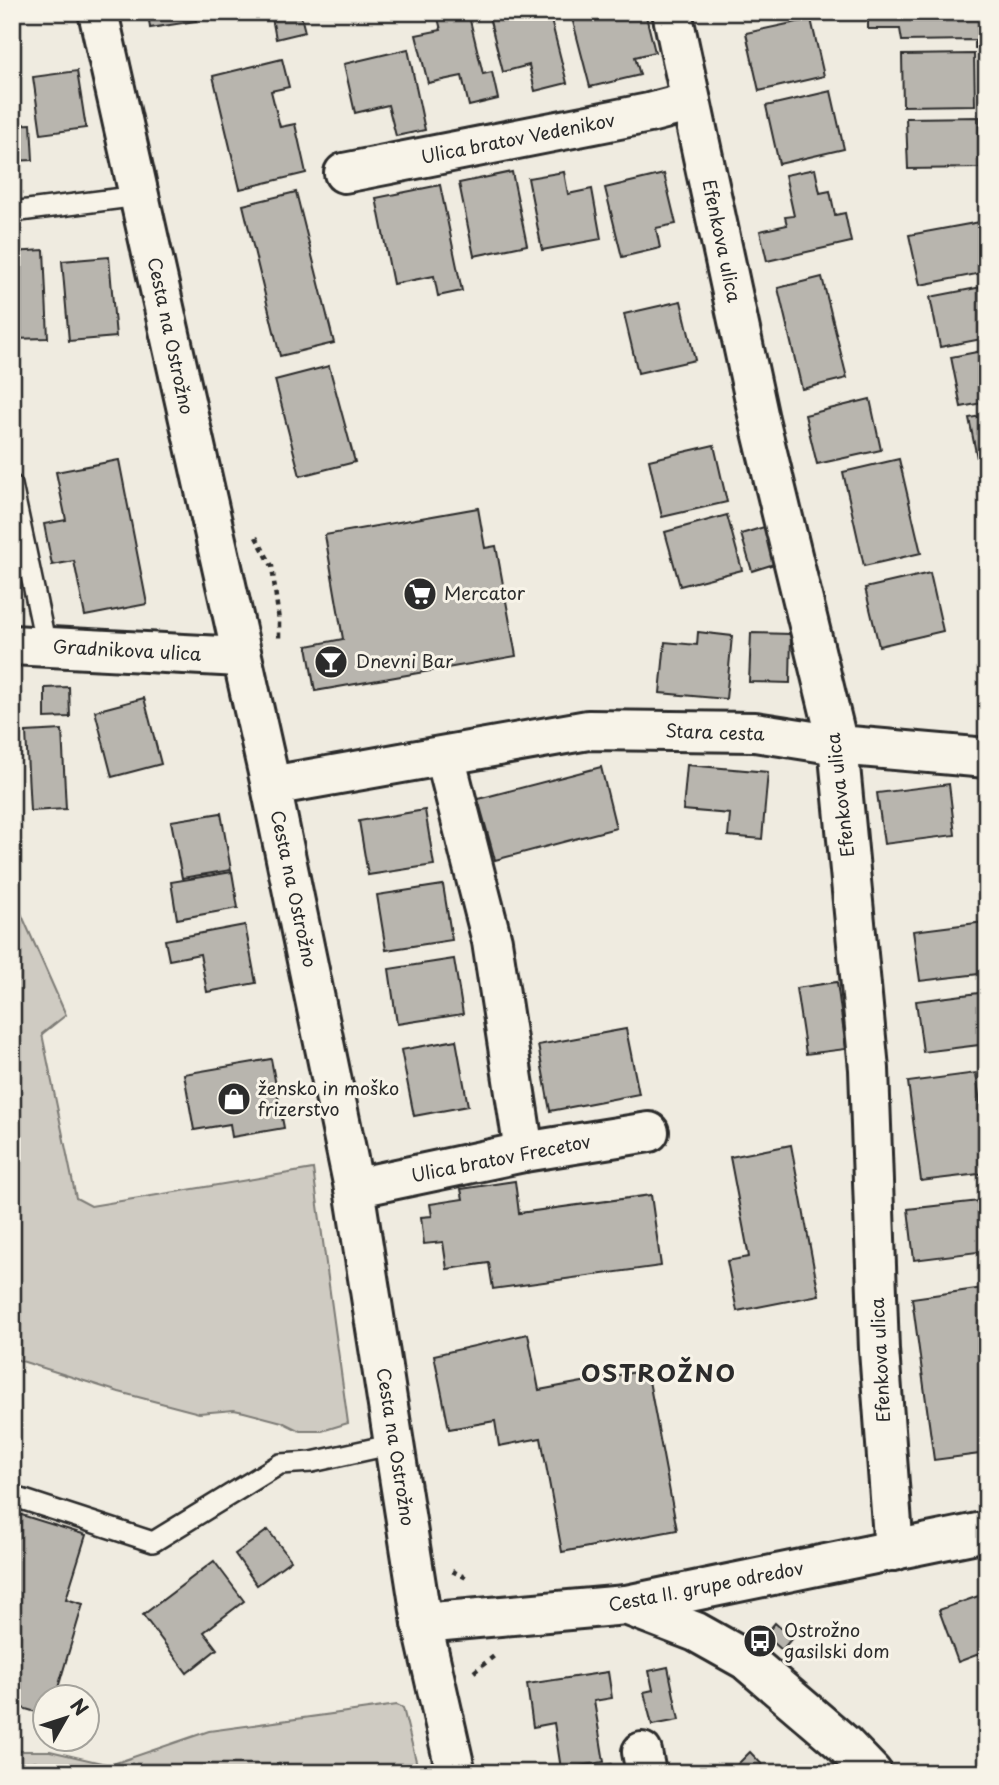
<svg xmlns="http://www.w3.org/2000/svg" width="999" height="1785" font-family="'Playpen Sans',sans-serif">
  <rect width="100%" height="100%" fill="#efebe0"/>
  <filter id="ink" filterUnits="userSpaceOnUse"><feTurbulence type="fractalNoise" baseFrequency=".0143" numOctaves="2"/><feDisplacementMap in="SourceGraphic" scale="14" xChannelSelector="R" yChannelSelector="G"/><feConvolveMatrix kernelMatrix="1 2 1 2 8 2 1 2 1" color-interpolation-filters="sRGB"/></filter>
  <g filter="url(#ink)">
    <g fill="#cfcbc2" stroke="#7d7b76" stroke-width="2">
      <polygon points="12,893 66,1015 42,1034 76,1198 91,1206 313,1169 348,1423 322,1431 300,1431 282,1422 244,1412 234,1410 199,1413 119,1392 12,1358"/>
      <polygon points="397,1705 403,1708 419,1773 59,1773 58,1770 35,1761 12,1766 12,1751 50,1751 110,1765 209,1731"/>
    </g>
    <g fill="#b8b5ae" stroke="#2b2b2b" stroke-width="2">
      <polygon points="148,12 195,12 196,21 150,28"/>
      <polygon points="271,12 300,12 305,32 276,39"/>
      <polygon points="460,12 468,12 483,74 492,72 498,99 469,106 462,76 428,83 416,35 441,30 438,18"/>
      <polygon points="549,12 567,83 535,91 529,65 503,72 488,13"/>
      <polygon points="579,12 645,12 655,52 635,57 640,75 590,87 571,14"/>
      <polygon points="868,12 987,13 987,48 975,48 975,40 902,41 900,29 868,29"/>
      <polygon points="811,19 824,76 759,91 746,33"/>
      <polygon points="408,49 425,130 396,136 388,105 355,113 344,64"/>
      <polygon points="974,54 975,105 903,106 902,55"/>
      <polygon points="282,59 289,87 271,91 280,127 295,124 306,173 240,189 213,76"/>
      <polygon points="77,71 86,128 41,134 33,77"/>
      <polygon points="831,91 844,149 779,164 766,106"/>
      <polygon points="979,117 980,168 908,169 906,118"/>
      <polygon points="31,124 33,160 12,161 12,125"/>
      <polygon points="815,169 820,193 830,191 835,215 845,213 851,242 767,261 760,231 787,225 785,217 794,216 785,175"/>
      <polygon points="512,172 527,245 474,256 459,183"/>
      <polygon points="564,172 568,194 592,189 601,239 542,250 528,178"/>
      <polygon points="664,174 676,224 656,228 660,248 622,257 605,188"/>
      <polygon points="440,185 462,291 438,296 434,276 393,284 376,198"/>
      <polygon points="296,192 334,343 280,356 243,205"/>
      <polygon points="980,222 987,255 987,272 920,285 909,235"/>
      <polygon points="44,250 48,338 12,339 12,252"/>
      <polygon points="109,257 116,337 69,341 62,261"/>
      <polygon points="822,277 847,378 802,389 778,288"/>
      <polygon points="987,286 987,338 940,347 930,297"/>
      <polygon points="681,301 695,360 638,373 624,314"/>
      <polygon points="987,350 987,402 961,407 951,357"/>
      <polygon points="329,366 355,462 300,476 275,380"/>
      <polygon points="870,399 881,450 817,464 805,415"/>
      <polygon points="987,415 987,467 979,468 969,418"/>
      <polygon points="714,445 727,502 662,517 649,460"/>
      <polygon points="899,459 921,553 864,566 843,472"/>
      <polygon points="119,460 147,604 85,616 74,561 52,565 44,524 66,520 56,472"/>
      <polygon points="478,508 485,548 496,546 516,656 315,691 307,646 343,639 325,535"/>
      <polygon points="727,515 742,570 680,586 665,532"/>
      <polygon points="764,527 774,564 752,571 741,534"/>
      <polygon points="930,573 943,631 879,646 865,588"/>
      <polygon points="698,632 732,636 726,699 660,693 665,642 697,645"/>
      <polygon points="751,633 791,634 790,683 749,682"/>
      <polygon points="69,687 70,717 45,718 45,688"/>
      <polygon points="144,698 161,764 112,777 95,711"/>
      <polygon points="62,730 66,809 30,811 26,732"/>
      <polygon points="687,765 768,772 762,839 728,836 730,814 683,810"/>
      <polygon points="601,767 616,828 495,860 478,799"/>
      <polygon points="949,784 955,835 884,844 877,793"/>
      <polygon points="425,810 434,865 368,875 359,821"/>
      <polygon points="221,813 231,870 182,878 171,821"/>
      <polygon points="232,872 238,908 177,919 171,882"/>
      <polygon points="443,885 452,940 386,950 377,895"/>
      <polygon points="985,922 987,973 920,981 913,931"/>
      <polygon points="245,925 256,983 207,992 200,954 169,960 165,940"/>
      <polygon points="454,959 463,1014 397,1024 389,969"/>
      <polygon points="837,982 846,1049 806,1054 796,988"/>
      <polygon points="987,992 987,1044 923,1052 916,1001"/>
      <polygon points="626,1029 639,1094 550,1111 538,1045"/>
      <polygon points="456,1040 468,1106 414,1116 401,1050"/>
      <polygon points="271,1059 284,1128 232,1137 230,1124 194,1130 184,1074"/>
      <polygon points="976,1073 987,1155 987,1173 921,1181 908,1082"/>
      <polygon points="791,1145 819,1295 737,1311 727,1261 749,1257 730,1157"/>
      <polygon points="515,1181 519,1213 651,1195 661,1266 493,1289 489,1263 447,1269 443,1242 424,1244 421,1217 432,1216 430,1204 463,1199 461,1189"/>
      <polygon points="979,1201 986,1251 914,1260 908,1209"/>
      <polygon points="984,1288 987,1307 987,1453 934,1460 912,1298"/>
      <polygon points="528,1334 539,1390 647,1370 677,1530 562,1552 541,1438 499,1446 495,1421 449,1429 434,1355"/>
      <polygon points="12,1512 86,1535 66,1599 83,1604 55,1698 46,1698 46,1715 12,1705"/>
      <polygon points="268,1530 291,1560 257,1585 235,1554"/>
      <polygon points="214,1561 244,1601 204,1632 217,1649 187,1673 143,1615"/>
      <polygon points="987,1593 987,1651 958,1662 939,1610"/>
      <polygon points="775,1623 792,1638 782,1650 765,1635"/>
      <polygon points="668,1667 679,1720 652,1725 644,1692 653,1690 649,1671"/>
      <polygon points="608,1672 612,1698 594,1701 604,1762 561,1769 554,1723 533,1727 527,1684"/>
      <polygon points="750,1752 770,1773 729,1773"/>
      <polygon points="611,1764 613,1773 555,1773"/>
    </g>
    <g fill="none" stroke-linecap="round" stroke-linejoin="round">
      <defs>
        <g id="lane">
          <polyline points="12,212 139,196"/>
          <polyline points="12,485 46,646"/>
          <polyline points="12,1496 153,1542 280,1464 312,1462 394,1444"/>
        </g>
        <g id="street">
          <polyline points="672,12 759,419 838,745 869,1069 879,1350 894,1551"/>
          <polyline points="344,173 649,113 691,102"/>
          <polyline points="12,645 241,657"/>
          <polyline points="445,756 492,941 524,1152"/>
          <polyline points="271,786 588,730 755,732 838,745 987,758"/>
          <polyline points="354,1188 524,1152 649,1132"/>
          <polyline points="626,1605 696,1632 746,1660 844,1744 872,1773"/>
          <polyline points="422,1623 626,1605 987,1531"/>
          <polyline points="642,1752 646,1773"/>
        </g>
        <polyline id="secondary" points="98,12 271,786 354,1188 422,1623 456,1773"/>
      </defs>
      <use href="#lane" stroke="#2b2b2b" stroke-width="24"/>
      <use href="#street" stroke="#2b2b2b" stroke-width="44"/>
      <use href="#secondary" stroke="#2b2b2b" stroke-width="44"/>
      <g stroke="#2b2b2b" stroke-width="4.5" stroke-dasharray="5 5" stroke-linecap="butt">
        <polyline points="256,537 272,566 279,621 279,640"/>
        <polyline points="452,1571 469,1579"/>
        <polyline points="474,1672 494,1656"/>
      </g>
      <use href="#lane" stroke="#f7f3e8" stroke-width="19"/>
      <use href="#street" stroke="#f7f3e8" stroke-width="38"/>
      <use href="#secondary" stroke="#f7f3e8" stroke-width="38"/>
    </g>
  </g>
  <defs>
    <symbol id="supermarket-disc" viewBox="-11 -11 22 22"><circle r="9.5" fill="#2b2b2b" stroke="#f7f3e8"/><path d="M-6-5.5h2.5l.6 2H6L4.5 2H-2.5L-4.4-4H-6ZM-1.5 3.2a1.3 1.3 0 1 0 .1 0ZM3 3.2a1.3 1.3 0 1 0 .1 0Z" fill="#fff"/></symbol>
    <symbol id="bar-disc" viewBox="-11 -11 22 22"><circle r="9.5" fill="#2b2b2b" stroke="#f7f3e8"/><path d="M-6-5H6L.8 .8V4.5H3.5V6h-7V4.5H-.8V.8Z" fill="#fff"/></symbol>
    <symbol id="shop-disc" viewBox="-11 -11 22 22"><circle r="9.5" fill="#2b2b2b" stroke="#f7f3e8"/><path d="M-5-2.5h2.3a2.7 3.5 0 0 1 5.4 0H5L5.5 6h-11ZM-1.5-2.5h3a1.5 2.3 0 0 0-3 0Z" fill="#fff"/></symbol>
    <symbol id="bus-disc" viewBox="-11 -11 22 22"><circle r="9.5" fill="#2b2b2b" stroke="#f7f3e8"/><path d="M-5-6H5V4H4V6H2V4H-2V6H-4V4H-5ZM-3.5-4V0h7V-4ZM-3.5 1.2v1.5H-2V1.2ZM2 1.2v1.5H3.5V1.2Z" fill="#fff"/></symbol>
  </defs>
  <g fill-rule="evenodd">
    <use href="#supermarket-disc" x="401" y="575" width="38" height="38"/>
    <use href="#bar-disc" x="312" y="643" width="38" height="38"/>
    <use href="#shop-disc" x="215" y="1080" width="38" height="38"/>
    <use href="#bus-disc" x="741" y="1622" width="38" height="38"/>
  </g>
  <g text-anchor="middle" stroke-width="6" stroke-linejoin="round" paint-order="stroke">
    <g font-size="18" fill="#2b2b2b" stroke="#f7f3e8">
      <text transform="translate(518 139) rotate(-11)" y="6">Ulica bratov Vedenikov</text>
      <text transform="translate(721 241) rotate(78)" y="6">Efenkova ulica</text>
      <text transform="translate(170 336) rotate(78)" y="6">Cesta na Ostrožno</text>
      <text transform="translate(127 651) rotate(3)" y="6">Gradnikova ulica</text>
      <text transform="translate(715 733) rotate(2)" y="6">Stara cesta</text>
      <text transform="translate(841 795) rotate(-97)" y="6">Efenkova ulica</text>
      <text transform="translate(293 889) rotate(78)" y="6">Cesta na Ostrožno</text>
      <text transform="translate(501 1159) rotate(-11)" y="6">Ulica bratov Frecetov</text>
      <text transform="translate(881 1360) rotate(-93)" y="6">Efenkova ulica</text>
      <text transform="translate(395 1447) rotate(81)" y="6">Cesta na Ostrožno</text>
      <text transform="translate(706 1587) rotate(-11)" y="6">Cesta II. grupe odredov</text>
    </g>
    <g font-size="18" fill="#2b2b2b" stroke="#f7f3e8" text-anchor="start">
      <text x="444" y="600">Mercator</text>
      <text x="356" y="668">Dnevni Bar</text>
      <text x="258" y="1095">žensko in moško<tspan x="258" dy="21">frizerstvo</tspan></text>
      <text x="784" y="1637">Ostrožno<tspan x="784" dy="21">gasilski dom</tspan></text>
    </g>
    <g font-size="24" font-weight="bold" letter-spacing="2" fill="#2b2b2b" stroke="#f7f3e8">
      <text x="659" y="1382">OSTROŽNO</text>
    </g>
  </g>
  <rect width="999" height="1785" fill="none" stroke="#f7f3e8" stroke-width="42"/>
  <rect x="21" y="21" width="957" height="1743" fill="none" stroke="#2b2b2b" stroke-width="2.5" filter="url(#ink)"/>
  <g transform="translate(66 1718) rotate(51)"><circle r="33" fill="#f7f3e8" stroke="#a5a39c" stroke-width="2"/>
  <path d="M0-5L12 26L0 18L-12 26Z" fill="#2b2b2b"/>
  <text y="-10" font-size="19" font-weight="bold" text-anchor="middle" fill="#2b2b2b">N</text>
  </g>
</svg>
